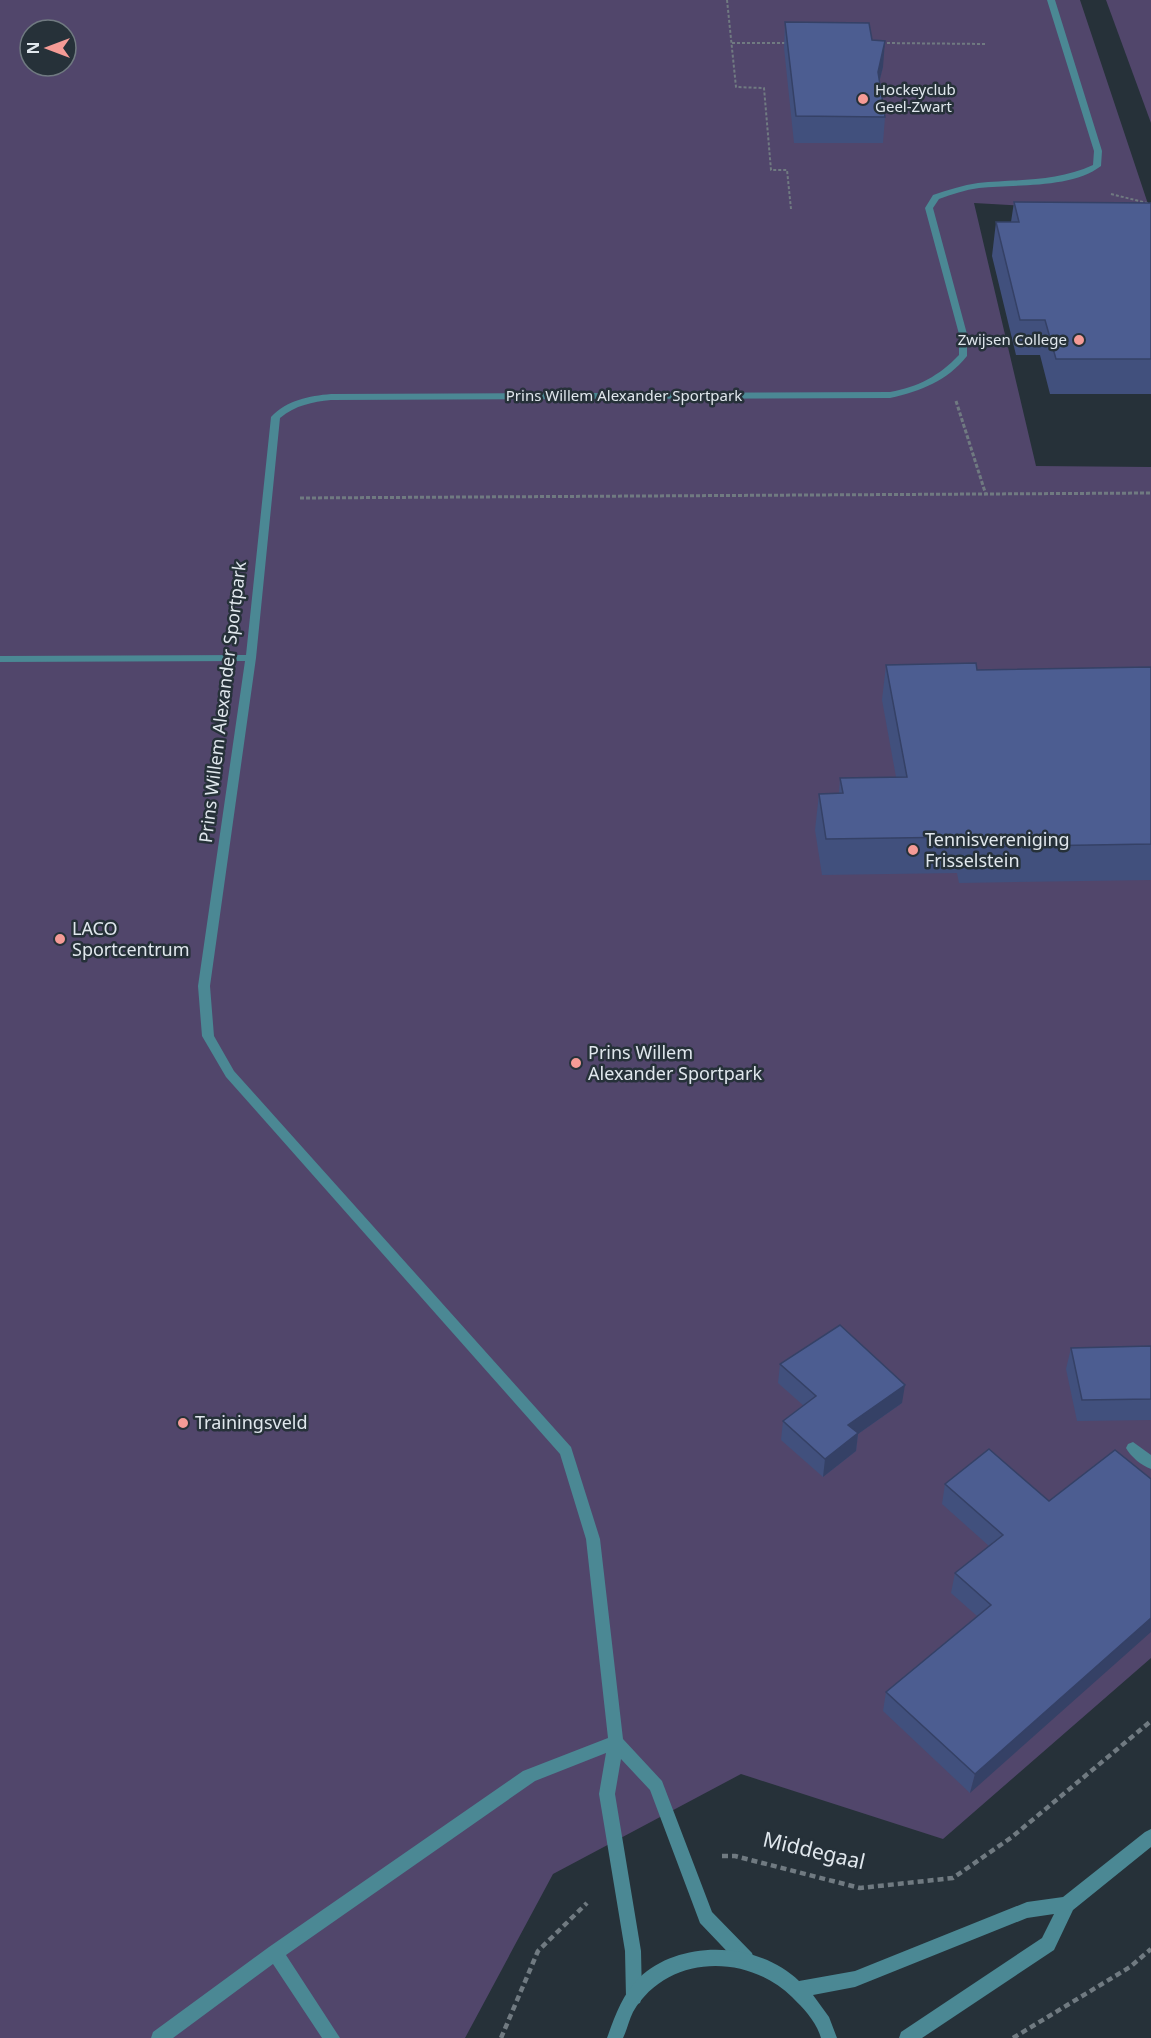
<svg xmlns="http://www.w3.org/2000/svg" width="1151" height="2038" font-family="'Noto Sans',sans-serif">
  <rect width="100%" height="100%" fill="#263139"/>
  <g fill="#51466b" fill-rule="evenodd">
    <path d="M0,0h1080l71,213 -177,-10 62,263 115,1v1191l-208,181 -202,-65 -188,100 -88,164h-465zM30,30h36v36h-36z"/>
    <polygon points="1106,0 1151,0 1151,123"/>
  </g>
  <g fill="none" stroke-linecap="round" stroke-linejoin="round">
    <g stroke="#707a81" stroke-width="2" stroke-dasharray="3 2" stroke-linecap="butt">
      <polyline points="727,0 736,87 764,88 771,170 787,170 791,209"/>
      <polyline points="732,43 788,43"/>
      <polyline points="882,43 987,44"/>
      <polyline points="1111,194 1151,204"/>
    </g>
    <g stroke="#707a81" stroke-width="3" stroke-dasharray="4 2" stroke-linecap="butt">
      <polyline points="956,401 986,495"/>
      <polyline points="300,498 1151,493"/>
    </g>
    <g stroke="#707a81" stroke-width="4.5" stroke-dasharray="6 4" stroke-linecap="butt">
      <polyline points="722,1856 735,1856 860,1888 953,1878 1012,1837 1151,1721"/>
      <polyline points="501,2038 538,1951 587,1903"/>
      <polyline points="1013,2038 1130,1967 1151,1949"/>
    </g>
    <path fill="#4b8894" fill-rule="evenodd" d="M1047,0h8l47,151 -1,15c-30,23 -86,18 -122,22 -14,2 -27,6 -40,11l-6,9 34,126v22c-20,25 -46,35 -77,42l-559,2c-19,2 -35,5 -51,18l-24,240 -46,328 4,50 20,35 337,376 29,92 23,200 39,42 50,131 40,41 2,6 -2,6 -6,2 -6,-2 -40,-42 -50,-133 -29,-31 -6,35 26,157 1,46 -2,6 -6,2 -6,-2 -2,-6 -1,-46 -26,-157 7,-41 -71,28 -249,174 54,83h-18l-49,-74 -100,74h-22l2,-6 116,-85 254,-176 85,-33 -22,-199 -26,-85 -334,-377 -24,-41 -4,-50 47,-325 -245,1v-6l246,-1 25,-238c16,-17 38,-21 60,-23l559,-2c28,-5 49,-16 69,-37v-21l-34,-126 8,-13c15,-5 30,-10 45,-12 40,-4 78,-1 115,-18l1,-14z"/>
    <path fill="#4b8894" fill-rule="evenodd" d="M1133,1442l18,13v14c-9,-3 -21,-13 -25,-21l2,-4z"/>
    <path fill="#4b8894" fill-rule="evenodd" d="M1151,1829v18l-78,63 -19,40 -132,88h-23l2,-6 141,-94 12,-24 -27,4 -172,69 -42,8 16,22 8,21h-16c-5,-17 -17,-29 -29,-41 -45,-44 -125,-43 -159,15 -4,8 -6,18 -10,26h-16c8,-22 15,-43 32,-60 42,-40 120,-36 160,3l56,-10 172,-69 36,-5 82,-65z"/>
  </g>
  <g fill="#41507d">
    <polygon points="785,22 872,40 883,67 879,82 885,117 883,143 794,143 784,48"/>
    <polygon points="1014,202 1151,203 1151,394 1050,394 1040,355 1016,355 992,256 996,222 1011,222"/>
    <polygon points="886,665 977,670 1151,667 1151,880 959,883 957,873 822,875 815,830 819,794 839,793 840,778 896,777 882,700"/>
    <polygon points="1151,1346 1151,1420 1077,1421 1066,1369 1071,1348"/>
    <polygon points="780,1364 902,1403 858,1434 856,1451 823,1477 781,1440 783,1421 804,1406 778,1383"/>
    <polygon points="945,1484 1049,1501 970,1793 883,1711 886,1692 977,1616 951,1593 955,1573 989,1546 942,1504"/>
  </g>
  <g fill="#354166">
    <polygon points="885,41 883,67 875,98 878,72"/>
    <polygon points="905,1385 902,1403 858,1434 856,1451 823,1477 825,1459 848,1425"/>
    <polygon points="1151,1618 1151,1632 970,1793 975,1774"/>
  </g>
  <g fill="#4c5d91" stroke="#354166" stroke-width="1.5">
    <polygon points="785,22 869,23 872,40 885,41 878,72 885,117 796,116"/>
    <polygon points="1014,202 1151,203 1151,359 1056,359 1045,320 1020,320 996,222 1019,222"/>
    <polygon points="976,663 977,670 1151,667 1151,844 965,847 962,837 826,839 819,794 843,793 840,778 907,777 886,665"/>
    <polygon points="840,1325 905,1385 848,1425 858,1433 825,1459 783,1421 816,1396 780,1364"/>
    <polygon points="1151,1346 1151,1399 1082,1400 1071,1348"/>
    <polygon points="989,1449 1049,1501 1115,1450 1151,1479 1151,1618 975,1774 886,1692 991,1605 955,1573 1003,1535 945,1484"/>
  </g>
  <g fill="#f59b96" stroke="#263139" stroke-width="2">
    <circle cx="863" cy="99" r="6"/>
    <circle cx="1079" cy="340" r="6"/>
    <circle cx="913" cy="850" r="6"/>
    <circle cx="60" cy="939" r="6"/>
    <circle cx="576" cy="1063" r="6"/>
    <circle cx="183" cy="1423" r="6"/>
  </g>
  <g text-anchor="middle" stroke-width="5" stroke-linejoin="round" paint-order="stroke">
    <g font-size="15" fill="#e0e7ed" stroke="#263139" text-anchor="start">
      <text x="875" y="95">Hockeyclub<tspan x="875" dy="17">Geel-Zwart</tspan></text>
      <text x="1067" y="345" text-anchor="end">Zwijsen College</text>
    </g>
    <g font-size="15" fill="#e0e7ed" stroke="#263139">
      <text x="624" y="401">Prins Willem Alexander Sportpark</text>
    </g>
    <g font-size="18" fill="#e0e7ed" stroke="#263139">
      <text transform="translate(223 702) rotate(-83)" y="6">Prins Willem Alexander Sportpark</text>
    </g>
    <g font-size="18" fill="#e0e7ed" stroke="#263139" text-anchor="start">
      <text x="925" y="846">Tennisvereniging<tspan x="925" dy="21">Frisselstein</tspan></text>
      <text x="72" y="935">LACO<tspan x="72" dy="21">Sportcentrum</tspan></text>
      <text x="588" y="1059">Prins Willem<tspan x="588" dy="21">Alexander Sportpark</tspan></text>
      <text x="195" y="1429">Trainingsveld</text>
    </g>
    <g font-size="21" fill="#e0e7ed" stroke="#263139">
      <text transform="translate(814 1851) rotate(13)" y="7">Middegaal</text>
    </g>
  </g>
  <g transform="translate(48 48) rotate(270)"><circle r="28" fill="#263139" stroke="#707a81" stroke-width="1.5"/>
  <path d="M0-4.5L10 22L0 15L-10 22Z" fill="#f59b96"/>
  <text y="-9" font-size="16" font-weight="bold" text-anchor="middle" fill="#e0e7ed">N</text>
  </g>
</svg>
